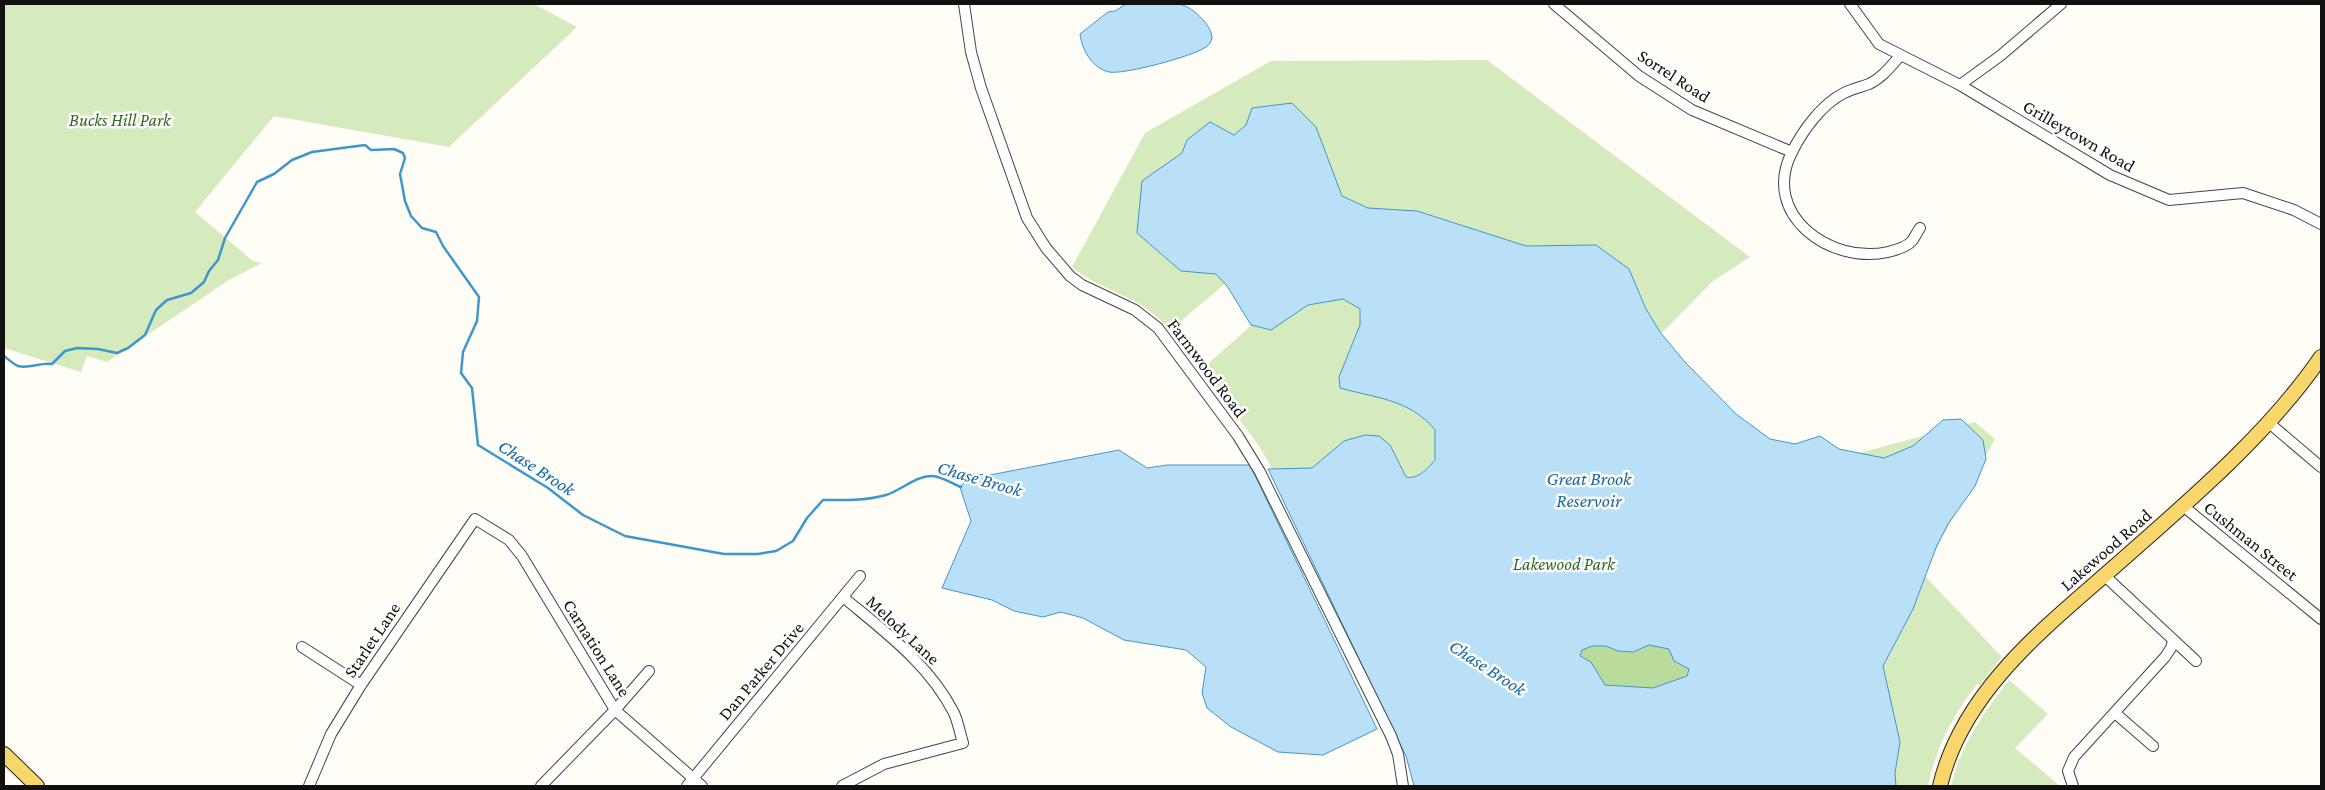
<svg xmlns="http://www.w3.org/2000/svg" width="2325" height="790" font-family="'Crimson Pro',serif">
  <rect width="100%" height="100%" fill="#fffdf5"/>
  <g fill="#d5ebbd">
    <polygon points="4,4 534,4 577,27 449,147 274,116 195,212 253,261 262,263 229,280 107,362 87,356 81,372 4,348"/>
    <path d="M1487,60l263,197 -37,24 -60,61 119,111 76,3 127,-34 20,17 -72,135 79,83 -22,28 -3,-1c-24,31 -41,63 -49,102h-505l-154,-323 -10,-17 -57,-77 95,-84 -47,-22 -80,67c-30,-36 -65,-36 -98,-63l73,-134 126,-72z"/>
    <path d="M2009,680l39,34 -33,34 45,38h-109c10,-42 32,-72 58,-106z"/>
  </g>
  <polygon fill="#b9dc9c" points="1649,645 1670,649 1674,661 1689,668 1687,676 1653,688 1605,685 1591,662 1580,656 1581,650 1592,646 1606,646 1618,651 1633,652"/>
  <g fill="#b9e0f7" stroke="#3f96cf" fill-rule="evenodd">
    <path d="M1126,4c17,0 35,-2 52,0 13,1 34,21 34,34 -1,4 -3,7 -6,9 -12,9 -83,28 -97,25 -17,-4 -27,-22 -29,-38l28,-22 7,-1z"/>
    <path d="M1292,103l24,24 26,69 26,12 49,3 109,35 70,-1 33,24 17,40 14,23 24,29 52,53 34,25 25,5 25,-8 19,13 45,9 29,-12 30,-26 18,-1 22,21 3,19 -11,27 -27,38 -11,21 -24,64 -30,57 17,76 -5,31 1,13h-482l-8,-30 -10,-20 -128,-267 44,-1 32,-27 21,-6 14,1 11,9 16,32c12,3 22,-9 29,-17v-30c-25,-31 -60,-32 -95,-42l-1,-11 21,-52v-16l-17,-10 -35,6 -37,25 -20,-5 -24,-39 -11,-12 -35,-3 -44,-38 5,-52 40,-28 5,-13 23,-18 24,13 12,-10 6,-17zM1649,645l20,4 5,12 15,8 -2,7 -34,12 -48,-3 -14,-23 -11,-6 2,-6 10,-4h14l12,5 15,1z"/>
    <polygon points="1119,450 1147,468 1167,465 1250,465 1377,729 1323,755 1278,752 1231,727 1207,708 1202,693 1206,667 1186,650 1124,640 1083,618 1061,612 1043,617 1014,611 992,600 942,588 971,521 960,487 972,474 990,475"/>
  </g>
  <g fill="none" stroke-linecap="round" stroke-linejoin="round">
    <path stroke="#3f96cf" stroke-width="2.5" d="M4,356c4,3 9,8 14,10 11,3 23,-4 34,-2l13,-13 12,-3 21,1 19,4 11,-5 17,-13 11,-25 11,-10 24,-7 13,-11 5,-11 9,-11 7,-22 32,-56 17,-8 18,-14 20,-8 53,-7 6,5 23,-1 9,4 2,5 -5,16 5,27 6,15 11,12 14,4 7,14 36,51 -2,24 -14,31 -2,21 11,15 6,57 70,43 35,27 42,21 99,18h34l18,-3 17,-10 14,-23 16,-18c21,0 42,1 63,-5 16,-5 29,-19 46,-19 9,0 21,8 29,11"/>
    <defs>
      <g id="minor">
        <polyline points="964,4 971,52 981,88 1027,218 1046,248 1070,276 1082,285 1135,310 1158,328 1238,436 1260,472 1391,736 1398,754 1403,786"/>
        <polyline points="1554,4 1639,76 1692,110 1792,152"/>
        <polyline points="1850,4 1879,44 1960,85 2110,175 2169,200 2243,193 2294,210 2321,224"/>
        <path d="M1900,56c-9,10 -18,22 -31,28 -8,3 -17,5 -25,9 -22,11 -41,37 -52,59 -32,63 39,113 96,100 8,-2 19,-5 24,-11 3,-4 5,-9 8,-13"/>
        <polyline points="1960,85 2000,56 2061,4"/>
        <polyline points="2268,422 2321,467"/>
        <polyline points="2183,506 2321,619"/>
        <polyline points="2105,576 2196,661"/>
        <polyline points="302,647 361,685"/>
        <polyline points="2115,713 2153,746"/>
        <polyline points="309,786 331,734 361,685 475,519 509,540 522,556 615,710 702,786"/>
        <polyline points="541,786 615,710 649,671"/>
        <polyline points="687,786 860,576"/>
        <path d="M842,786l42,-22 79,-21c-3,-10 -5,-21 -9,-30 -25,-49 -69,-81 -111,-116"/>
        <polyline points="2073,786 2068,771 2074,757 2165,657 2171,648 2173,641"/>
      </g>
      <g id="major">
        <polyline points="4,754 37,786"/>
        <path d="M1940,786c23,-98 111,-163 182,-226 68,-60 148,-128 199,-203"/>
      </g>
    </defs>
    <use href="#minor" stroke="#444" stroke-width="12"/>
    <use href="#major" stroke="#222" stroke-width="16"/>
    <use href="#minor" stroke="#fff" stroke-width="10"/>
    <use href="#major" stroke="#f9d66b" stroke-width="14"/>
  </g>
  <g text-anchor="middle" stroke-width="5" stroke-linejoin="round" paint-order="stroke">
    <g font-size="18" fill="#111" stroke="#fff">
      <text transform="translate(1674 76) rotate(33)" y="6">Sorrel Road</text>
      <text transform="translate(2079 136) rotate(30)" y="6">Grilleytown Road</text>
      <text transform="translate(1207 368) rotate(53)" y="6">Farmwood Road</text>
      <text transform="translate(2251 541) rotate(39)" y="6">Cushman Street</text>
      <text transform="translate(2106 550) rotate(-41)" y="6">Lakewood Road</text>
      <text transform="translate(903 630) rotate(43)" y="6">Melody Lane</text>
      <text transform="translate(372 640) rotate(-56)" y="6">Starlet Lane</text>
      <text transform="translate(597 648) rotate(58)" y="6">Carnation Lane</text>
      <text transform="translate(761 671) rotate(-50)" y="6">Dan Parker Drive</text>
    </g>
    <g font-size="18" font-style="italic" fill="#2f6b1f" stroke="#fff">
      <text x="120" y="126">Bucks Hill Park</text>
      <text x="1564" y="570">Lakewood Park</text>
    </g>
    <g font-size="19" font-style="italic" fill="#1768a6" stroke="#fff">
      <text transform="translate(537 467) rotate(33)" y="7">Chase Brook</text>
      <text transform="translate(980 478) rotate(16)" y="7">Chase Brook</text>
      <text x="1589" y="485">Great Brook<tspan x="1589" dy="22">Reservoir</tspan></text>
      <text transform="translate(1488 667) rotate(33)" y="7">Chase Brook</text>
    </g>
  </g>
  <rect width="2325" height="790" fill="none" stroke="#111111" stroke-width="10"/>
</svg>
